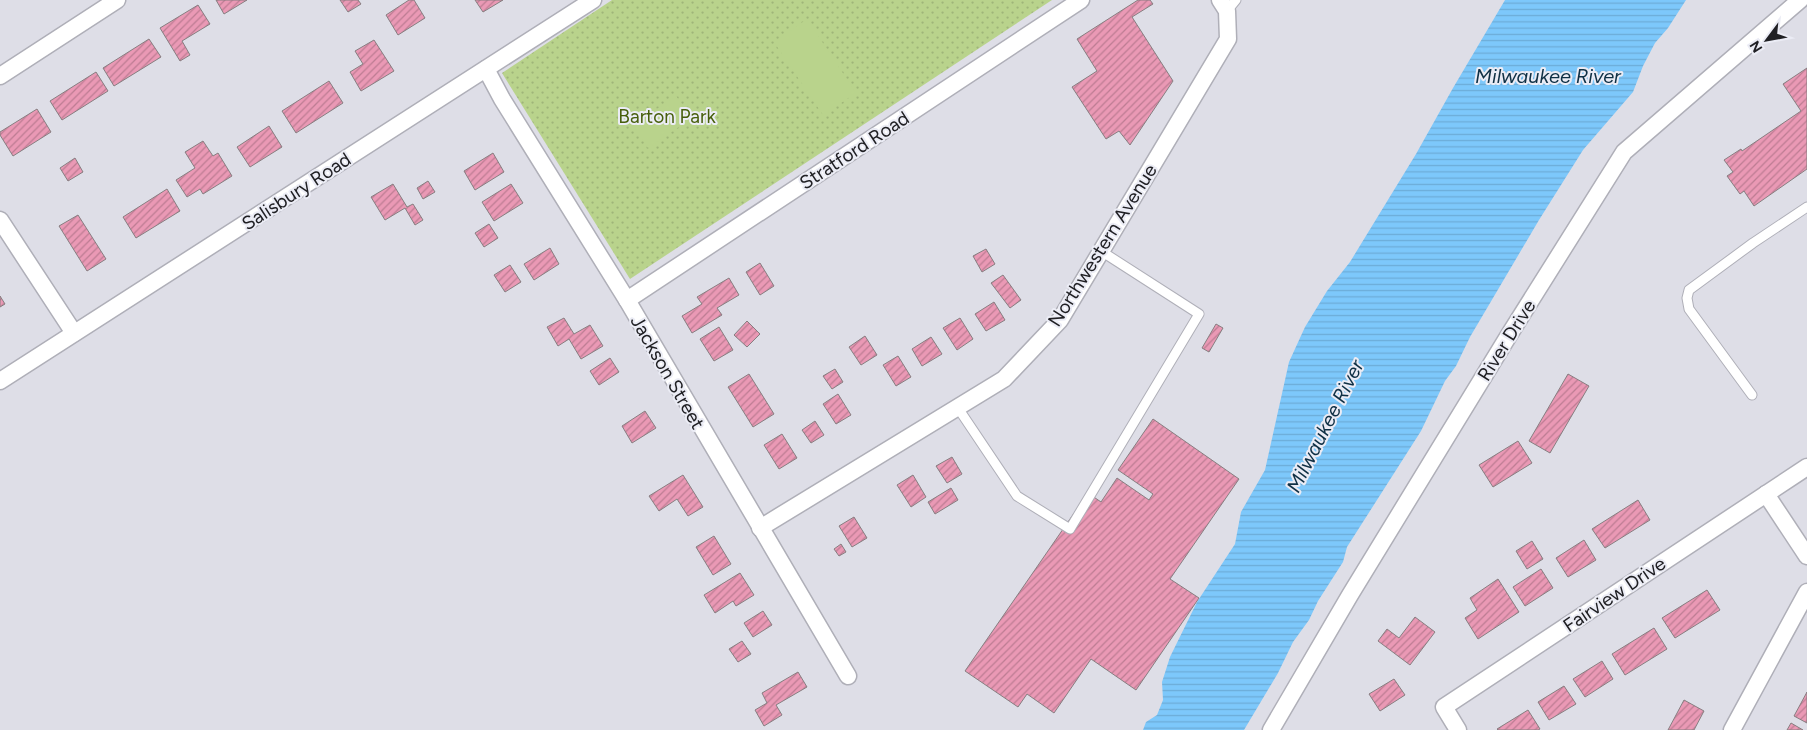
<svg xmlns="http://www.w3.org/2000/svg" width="1807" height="730" font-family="Figtree,sans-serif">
  <defs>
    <pattern id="park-dots" width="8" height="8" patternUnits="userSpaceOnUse" patternTransform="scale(1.25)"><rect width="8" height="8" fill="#b9d38c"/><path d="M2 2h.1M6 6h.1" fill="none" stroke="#9fb579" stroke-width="1.8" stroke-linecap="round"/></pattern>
    <pattern id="water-rules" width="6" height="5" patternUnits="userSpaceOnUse" patternTransform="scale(1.25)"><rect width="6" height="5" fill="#7dc8fb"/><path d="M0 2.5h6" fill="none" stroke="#6cacd7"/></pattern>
    <pattern id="building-hatch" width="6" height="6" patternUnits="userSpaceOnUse" patternTransform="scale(1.25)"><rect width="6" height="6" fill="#ea99b5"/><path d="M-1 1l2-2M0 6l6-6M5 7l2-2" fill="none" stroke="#bd7c93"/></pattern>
  </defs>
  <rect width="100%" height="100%" fill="#dedee7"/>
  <polygon fill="url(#park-dots)" points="612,0 1052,0 630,279 502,73"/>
  <g fill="#b9d38c">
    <polygon points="807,19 856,93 823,115 774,42"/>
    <polygon points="676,96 692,118 648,148 633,125"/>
  </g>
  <polygon fill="url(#water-rules)" points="1505,0 1686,0 1668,28 1655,43 1643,66 1633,92 1583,150 1539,220 1470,337 1456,366 1445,381 1421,431 1347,547 1343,562 1318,601 1309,620 1293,642 1278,673 1244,730 1143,730 1146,722 1157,715 1163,700 1162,682 1170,657 1197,602 1235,544 1241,512 1265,470 1289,362 1305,327 1327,291 1350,262 1416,154 1453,88"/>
  <g fill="url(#building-hatch)" stroke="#877e81">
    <polygon points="216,0 247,0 224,14"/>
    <polygon points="340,0 358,0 361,4 348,12"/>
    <polygon points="409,0 414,0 425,18 398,35 386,15"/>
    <polygon points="475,0 503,0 483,12"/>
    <polygon points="1138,0 1150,0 1153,4 1132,17 1173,81 1130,145 1119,131 1106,139 1072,87 1097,71 1077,39"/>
    <polygon points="198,5 210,24 182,41 190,55 180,61 160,28"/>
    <polygon points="149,39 161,57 114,86 103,68"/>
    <polygon points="374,40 394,71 361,91 350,72 363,64 355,51"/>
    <polygon points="1807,68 1807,169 1754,206 1744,191 1740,194 1727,176 1733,172 1724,160 1741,149 1742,151 1801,111 1783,84"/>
    <polygon points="96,72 108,91 62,120 50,101"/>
    <polygon points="329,81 343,103 296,133 282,111"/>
    <polygon points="37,109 51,132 13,156 0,135 0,132"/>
    <polygon points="269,126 282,147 250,167 237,147"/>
    <polygon points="203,141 213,156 218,153 232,176 203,194 200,189 187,197 176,180 195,168 185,152"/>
    <polygon points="493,153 504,172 475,190 464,171"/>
    <polygon points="75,158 83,172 68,181 60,168"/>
    <polygon points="428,181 435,192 423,199 417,188"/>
    <polygon points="393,184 407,207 413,204 423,220 415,225 405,208 385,220 371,197"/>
    <polygon points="511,184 523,203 494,221 482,202"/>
    <polygon points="167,189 180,211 136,238 123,217"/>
    <polygon points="78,215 106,259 87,271 59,226"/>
    <polygon points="489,224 498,238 484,247 475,233"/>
    <polygon points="550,248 559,264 534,280 524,264"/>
    <polygon points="986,249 995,264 982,272 973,256"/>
    <polygon points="760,263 774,286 760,295 746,272"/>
    <polygon points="510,265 521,282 505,292 494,275"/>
    <polygon points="1003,275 1021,300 1010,308 991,283"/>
    <polygon points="729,278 739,295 717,308 722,315 692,333 682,316 702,304 697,297"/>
    <polygon points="0,296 5,304 0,307"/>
    <polygon points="994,302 1005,320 986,331 975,314"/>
    <polygon points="564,318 574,334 590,325 603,346 581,359 569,339 558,346 547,327"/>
    <polygon points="960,318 973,339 957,350 943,328"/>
    <polygon points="747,321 760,334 747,347 734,335"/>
    <polygon points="1216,324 1223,328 1209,352 1202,348"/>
    <polygon points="719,327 733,350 714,361 700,339"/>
    <polygon points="865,336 877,355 861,365 849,347"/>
    <polygon points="931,337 942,354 922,366 912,349"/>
    <polygon points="898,356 911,377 896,386 883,365"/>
    <polygon points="610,358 619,372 599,385 590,371"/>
    <polygon points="835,369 843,382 832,389 823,376"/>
    <polygon points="749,374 774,414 753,427 728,387"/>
    <polygon points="1568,374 1589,386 1550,453 1529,441"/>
    <polygon points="838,394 851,415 836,424 823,404"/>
    <polygon points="645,411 656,428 632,443 622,426"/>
    <polygon points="1153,419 1239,479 1170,579 1199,598 1136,690 1091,659 1054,713 1027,694 1018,707 965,671 1088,493 1101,502 1117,478 1149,500 1153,494 1118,470"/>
    <polygon points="815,421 824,435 811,443 802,430"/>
    <polygon points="782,434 797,458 779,469 764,445"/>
    <polygon points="1518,441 1532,463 1493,487 1479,465"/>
    <polygon points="952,457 962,474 947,483 936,466"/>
    <polygon points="683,475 703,507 688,516 677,499 659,511 649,496"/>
    <polygon points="913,475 926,497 911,507 897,485"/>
    <polygon points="951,488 958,500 935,514 928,502"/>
    <polygon points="1638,500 1650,520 1605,548 1592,529"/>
    <polygon points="854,517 867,538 852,547 839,526"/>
    <polygon points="714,536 731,564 713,575 696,547"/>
    <polygon points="1584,540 1596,560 1568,577 1556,558"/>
    <polygon points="1532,541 1543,559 1527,569 1516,551"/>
    <polygon points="841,544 846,552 839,556 834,549"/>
    <polygon points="1541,569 1553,588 1525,606 1513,587"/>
    <polygon points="740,573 754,595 736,606 733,601 715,613 704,595"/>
    <polygon points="1498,579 1519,612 1478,639 1465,618 1477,610 1470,598"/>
    <polygon points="1707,590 1720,610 1675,638 1662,618"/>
    <polygon points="763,611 772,625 753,637 744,623"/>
    <polygon points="1415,617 1435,632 1410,665 1378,641 1387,629 1399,638"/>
    <polygon points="1654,628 1667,649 1625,675 1612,654"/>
    <polygon points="742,641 751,654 738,662 729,649"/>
    <polygon points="1602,661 1613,679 1585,697 1573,679"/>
    <polygon points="798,672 807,687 776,705 782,715 764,726 755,710 767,703 762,693"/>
    <polygon points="1394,679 1405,695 1380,711 1369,694"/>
    <polygon points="1564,686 1576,704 1549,720 1538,702"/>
    <polygon points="1807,692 1807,723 1794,716"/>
    <polygon points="1684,700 1704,711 1694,730 1668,730"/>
    <polygon points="1528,710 1540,729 1538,730 1498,730 1497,729"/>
    <polygon points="1791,723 1803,730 1787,730"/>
  </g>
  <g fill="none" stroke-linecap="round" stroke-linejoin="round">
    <defs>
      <g id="service">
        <polyline points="1227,11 1236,0"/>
        <polyline points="1752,395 1689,309 1687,298 1689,290 1753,243 1807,207"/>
        <polyline points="958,408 1017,496 1070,529 1199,314 1101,251"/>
      </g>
      <g id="minor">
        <polyline points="486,69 502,99 627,300 848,676"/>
        <polyline points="0,76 117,0"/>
        <polyline points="0,220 74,333"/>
        <polyline points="627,300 1081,0"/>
        <polyline points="0,381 593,0"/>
        <polyline points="1766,494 1807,556"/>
        <polyline points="760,528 1004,379 1060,320 1228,39 1227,11 1220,0"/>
        <polyline points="1271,730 1350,595 1509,335 1624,152 1800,0"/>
        <polyline points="1458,730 1444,707 1807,467"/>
        <polyline points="1732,730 1807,592"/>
      </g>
    </defs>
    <use href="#service" stroke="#afafb8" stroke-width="11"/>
    <use href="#minor" stroke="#afafb8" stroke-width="19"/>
    <use href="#service" stroke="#fff" stroke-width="9"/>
    <use href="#minor" stroke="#fff" stroke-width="16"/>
  </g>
  <g text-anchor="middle" stroke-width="4" stroke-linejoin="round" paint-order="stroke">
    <g font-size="19" fill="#475f0c" stroke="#ebecf5">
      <text x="667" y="123">Barton Park</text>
    </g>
    <g font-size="19" fill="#202024" stroke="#ebecf5">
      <text transform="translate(854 150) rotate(-33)" y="7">Stratford Road</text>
      <text transform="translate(296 191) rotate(-33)" y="7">Salisbury Road</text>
      <text transform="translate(1102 245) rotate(-58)" y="7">Northwestern Avenue</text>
      <text transform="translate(1506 340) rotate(-58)" y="7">River Drive</text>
      <text transform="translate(668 372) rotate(60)" y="7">Jackson Street</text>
      <text transform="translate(1614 594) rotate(-34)" y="7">Fairview Drive</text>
    </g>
    <g font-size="20" font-style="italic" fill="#0f3045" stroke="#ebecf5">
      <text x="1548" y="83">Milwaukee River</text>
      <text transform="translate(1325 426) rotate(-63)" y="7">Milwaukee River</text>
    </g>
  </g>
  <g transform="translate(1767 40) rotate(238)" stroke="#ebecf5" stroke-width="4" paint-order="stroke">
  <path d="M0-4L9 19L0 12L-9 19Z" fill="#202024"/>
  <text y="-8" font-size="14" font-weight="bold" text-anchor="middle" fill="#202024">N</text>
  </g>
</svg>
